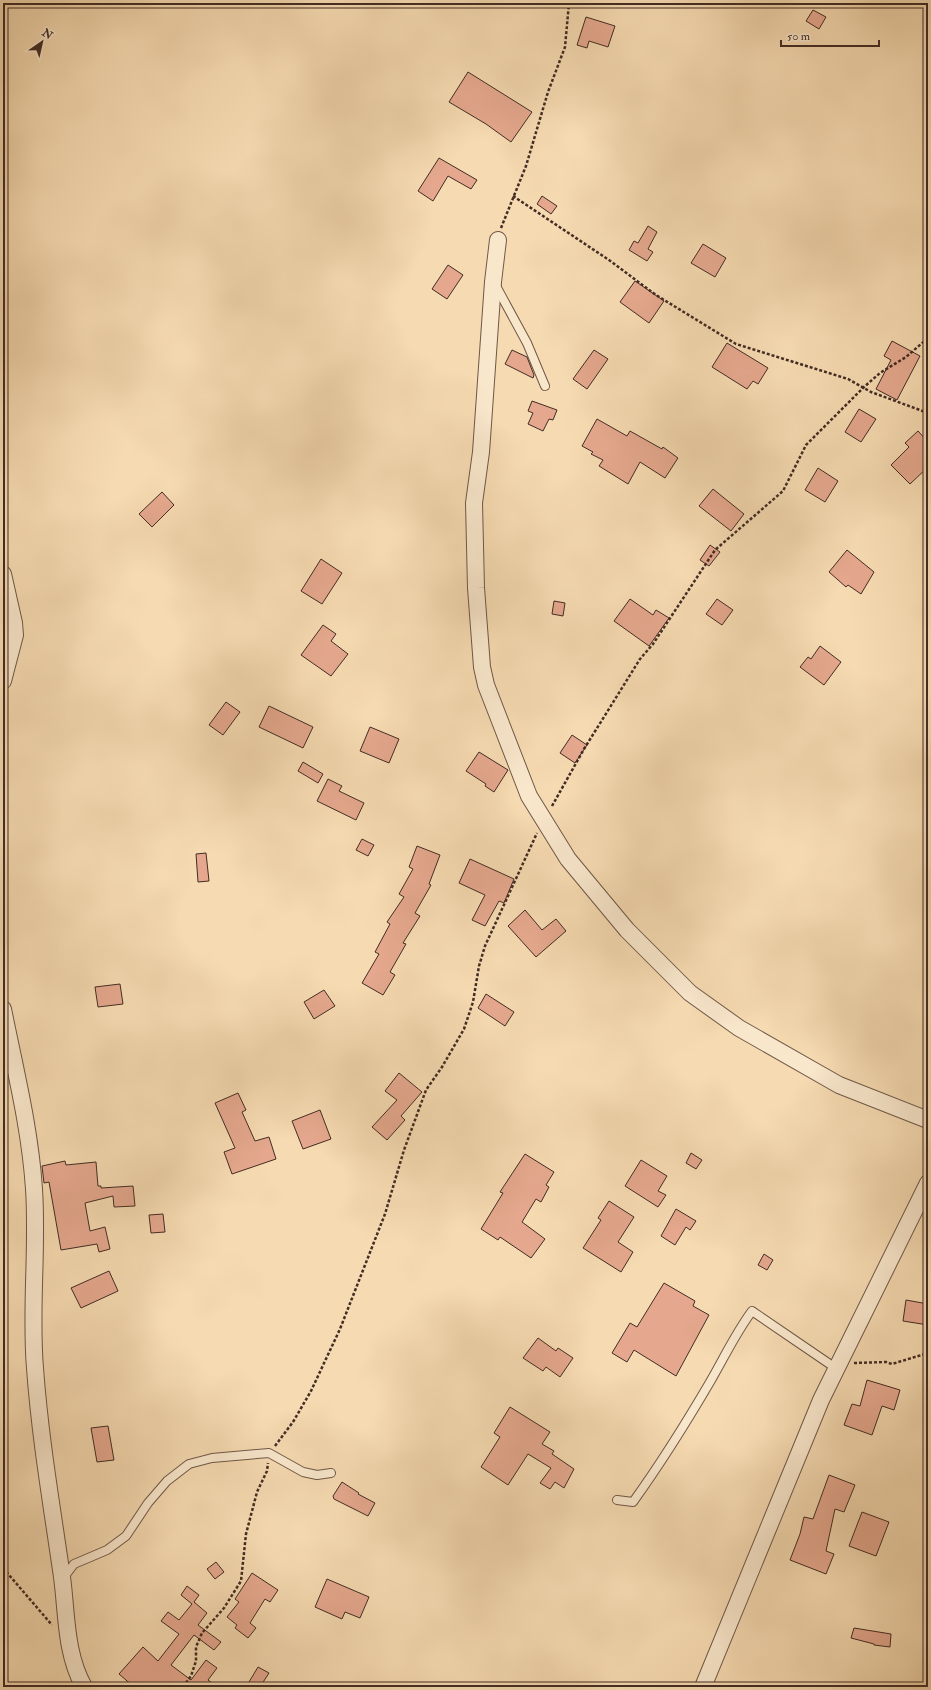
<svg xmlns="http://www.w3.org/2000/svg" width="931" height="1690" font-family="'IM FELL Double Pica',serif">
  <rect width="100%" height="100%" fill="#f6dab1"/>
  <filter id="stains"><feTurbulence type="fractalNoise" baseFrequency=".005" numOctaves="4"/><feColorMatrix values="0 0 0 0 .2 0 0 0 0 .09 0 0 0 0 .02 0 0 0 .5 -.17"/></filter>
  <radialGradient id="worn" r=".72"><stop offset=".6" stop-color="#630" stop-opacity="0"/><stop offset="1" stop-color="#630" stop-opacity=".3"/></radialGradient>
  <g fill="#e5a88e" stroke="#422c24">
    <polygon points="813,10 826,17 819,29 806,21"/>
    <polygon points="586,17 615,26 608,47 589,41 587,48 577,45"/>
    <polygon points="468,72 532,112 511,142 486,124 449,102"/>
    <polygon points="439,158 477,180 471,189 448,176 433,201 418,191"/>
    <polygon points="542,196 557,206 551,214 537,204"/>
    <polygon points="648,226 657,232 648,249 653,252 647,261 629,250 634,241 638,243"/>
    <polygon points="703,244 726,258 715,277 691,263"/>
    <polygon points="448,265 463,275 447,299 432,289"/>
    <polygon points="635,281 664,301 649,323 620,302"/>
    <polygon points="892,341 920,356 897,400 876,389 891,360 884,356"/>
    <polygon points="727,343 768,368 758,384 753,381 747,389 712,367"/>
    <polygon points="512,350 527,357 534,375 533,378 505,364"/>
    <polygon points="594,350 608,359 587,389 573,379"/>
    <polygon points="532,401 557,410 553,420 549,419 543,431 528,424 533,413 528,411"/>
    <polygon points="859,409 876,419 861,442 845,432"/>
    <polygon points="597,419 627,436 630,431 662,449 663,447 678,458 665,478 640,462 628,484 599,466 603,460 591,454 593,452 582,446"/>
    <polygon points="918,431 928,442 928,467 910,484 891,465 909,447 905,443"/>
    <polygon points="818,468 838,481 825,502 805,490"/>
    <polygon points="713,489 744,514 731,531 699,506"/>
    <polygon points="162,492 174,505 152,527 139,514"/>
    <polygon points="710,545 720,552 709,566 700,560"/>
    <polygon points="847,550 874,572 861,594 848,585 846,587 829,572"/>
    <polygon points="321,559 342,573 322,604 301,591"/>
    <polygon points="630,599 653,615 656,610 669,618 649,646 614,621"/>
    <polygon points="717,599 733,610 722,625 706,614"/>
    <polygon points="554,601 565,603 563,616 552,614"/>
    <polygon points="323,625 336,634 331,641 348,654 331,676 301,655"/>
    <polygon points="820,646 841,662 824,685 800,667 808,657 811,659"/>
    <polygon points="226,702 240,712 223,735 209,725"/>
    <polygon points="269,706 313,727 303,748 259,727"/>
    <polygon points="370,727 399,739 389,763 360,751"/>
    <polygon points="572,735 587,745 575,763 560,753"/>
    <polygon points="479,752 508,770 494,792 485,786 486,784 466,771"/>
    <polygon points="303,762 323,774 318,783 298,771"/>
    <polygon points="328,779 342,786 339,791 364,803 356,820 317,801"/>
    <polygon points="362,839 374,845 368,856 356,850"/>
    <polygon points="417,846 440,855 429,884 431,885 415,913 420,916 403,943 406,944 390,972 395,975 383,995 362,983 379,954 375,952 390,924 387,922 404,897 399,894 413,869 409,867"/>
    <polygon points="206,853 209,881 198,882 196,854"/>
    <polygon points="470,859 514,879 504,903 499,901 485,926 472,920 485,895 459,883"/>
    <polygon points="525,910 542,930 556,919 566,931 536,957 508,926"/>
    <polygon points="120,984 123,1004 98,1007 95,987"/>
    <polygon points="324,990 335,1006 314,1019 304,1002"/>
    <polygon points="486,994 514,1012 505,1026 478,1008"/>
    <polygon points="399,1073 422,1092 401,1116 405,1120 387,1140 372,1127 397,1100 385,1091"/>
    <polygon points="238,1093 246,1110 242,1112 255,1141 269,1137 276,1159 232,1174 224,1152 235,1148 215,1103"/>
    <polygon points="320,1110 331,1139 303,1149 292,1121"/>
    <polygon points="691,1153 702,1160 696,1169 686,1163"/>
    <polygon points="525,1154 554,1172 546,1185 549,1187 541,1202 536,1199 522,1222 545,1239 531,1258 500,1237 498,1240 481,1229 503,1193 500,1192"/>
    <polygon points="641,1160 667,1176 658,1191 666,1195 658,1207 625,1186"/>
    <polygon points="65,1161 66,1165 96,1162 98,1186 101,1186 101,1188 133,1186 135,1206 114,1207 113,1196 85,1203 90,1231 105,1227 110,1249 99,1252 97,1244 61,1250 49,1182 44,1183 42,1166"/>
    <polygon points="609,1201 634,1217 618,1242 633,1252 621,1272 583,1248 601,1220 598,1218"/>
    <polygon points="676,1209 696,1221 690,1230 686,1227 675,1245 661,1236"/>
    <polygon points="163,1214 165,1232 151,1233 149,1215"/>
    <polygon points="764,1254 773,1260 767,1270 758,1265"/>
    <polygon points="109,1271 118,1291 81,1308 71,1288"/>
    <polygon points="664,1283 695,1301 693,1306 709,1315 676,1376 634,1350 627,1362 612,1353 630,1323 637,1327"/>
    <polygon points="906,1300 928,1304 928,1325 903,1321"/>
    <polygon points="538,1338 556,1351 558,1348 573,1358 560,1377 546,1367 543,1371 523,1358"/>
    <polygon points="867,1380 900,1390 894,1410 882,1406 872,1435 844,1425 852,1404 860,1406"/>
    <polygon points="510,1407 550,1432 542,1444 554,1451 552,1454 574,1469 564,1488 555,1482 550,1489 540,1483 551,1468 528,1454 508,1485 481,1467 500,1437 494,1433"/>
    <polygon points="108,1426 114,1460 97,1462 91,1428"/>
    <polygon points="829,1475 855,1485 844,1512 835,1509 826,1551 834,1554 826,1574 790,1560 800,1534 804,1517 813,1519"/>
    <polygon points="342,1482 359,1493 358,1494 375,1503 368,1516 334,1499 333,1496"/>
    <polygon points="862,1512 889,1522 876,1556 849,1546"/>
    <polygon points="216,1562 224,1572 215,1579 207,1569"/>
    <polygon points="252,1573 278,1590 270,1602 265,1599 250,1623 256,1628 248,1638 235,1628 237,1625 227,1617 239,1602 235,1599"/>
    <polygon points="327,1579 369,1597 360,1618 345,1612 342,1619 315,1607"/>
    <polygon points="187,1586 199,1595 194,1602 207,1613 198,1625 221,1642 214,1650 194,1635 171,1665 191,1680 206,1660 217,1668 208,1680 218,1687 134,1687 119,1674 143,1647 158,1661 179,1634 161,1621 168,1612 179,1620 192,1604 181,1595"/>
    <polygon points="854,1628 891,1634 890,1647 874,1645 874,1644 851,1638"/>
    <polygon points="258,1667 269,1673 260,1687 249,1682"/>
  </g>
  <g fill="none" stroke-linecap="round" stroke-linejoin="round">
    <defs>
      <g id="service">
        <polyline points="496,286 527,343 545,386"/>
        <path d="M617,1500l16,2c28,-39 53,-79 77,-120 14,-24 25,-48 42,-71l85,58"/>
        <polyline points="64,1577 74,1564 107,1550 126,1536 148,1503 167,1481 189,1464 212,1458 269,1453 303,1472 317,1475 331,1473"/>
      </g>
      <g id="minor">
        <polyline points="498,240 493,282 481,452 474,503 476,588 482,667 486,685 529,796 568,859 627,930 690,993 739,1028 839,1085 928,1120"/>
        <polyline points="3,574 14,623 15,635 3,681"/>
        <path d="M3,1009c12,60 27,119 31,180 4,60 -4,120 1,179 5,70 17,139 27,209 5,37 3,76 22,110"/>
        <polyline points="703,1687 821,1400 928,1183"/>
      </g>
    </defs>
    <use href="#service" stroke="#6f5847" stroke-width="10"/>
    <use href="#minor" stroke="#6f5847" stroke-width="18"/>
    <g stroke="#422c24" stroke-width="2.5" stroke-dasharray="3 2" stroke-linecap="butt">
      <polyline points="513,196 609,260 656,295 736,344 848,379 871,392 928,413"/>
      <polyline points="501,228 526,166 548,92 565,47 569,3"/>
      <polyline points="552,806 584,749 640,659 653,644 715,550 783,491 806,445 864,387 880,373 906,357 928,338"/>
      <polyline points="854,1363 886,1362 892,1364 928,1353"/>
      <polyline points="275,1446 293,1422 311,1391 340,1329 385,1214 404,1150 426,1090 442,1067 464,1029 473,1002 479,966 485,946 537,833"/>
      <polyline points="3,1568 52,1625"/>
      <polyline points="183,1687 191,1676 196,1661 196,1647 202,1633 224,1608 241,1581 246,1534 257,1492 267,1471 268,1463"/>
    </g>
    <use href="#service" stroke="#f9e7cc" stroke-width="8"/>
    <use href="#minor" stroke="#f9e7cc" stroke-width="16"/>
  </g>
  <rect width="931" height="1690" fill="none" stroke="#f6dab1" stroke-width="16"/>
  <rect x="4" y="4" width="923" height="1682" fill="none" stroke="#422c24" stroke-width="2"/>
  <rect x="8" y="8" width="915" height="1674" fill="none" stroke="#422c24"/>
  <g transform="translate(42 42) rotate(34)" stroke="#f9e7cc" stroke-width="3" paint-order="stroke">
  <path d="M0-3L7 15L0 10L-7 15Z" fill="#422c24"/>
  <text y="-6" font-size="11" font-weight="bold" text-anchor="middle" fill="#422c24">N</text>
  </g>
  <path d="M781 40v6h98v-6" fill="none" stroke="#422c24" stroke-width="2"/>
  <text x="787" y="40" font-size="12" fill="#422c24" stroke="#f9e7cc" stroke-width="3" paint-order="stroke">50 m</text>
  <rect width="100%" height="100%" filter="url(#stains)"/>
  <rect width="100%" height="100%" fill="url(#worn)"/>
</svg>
